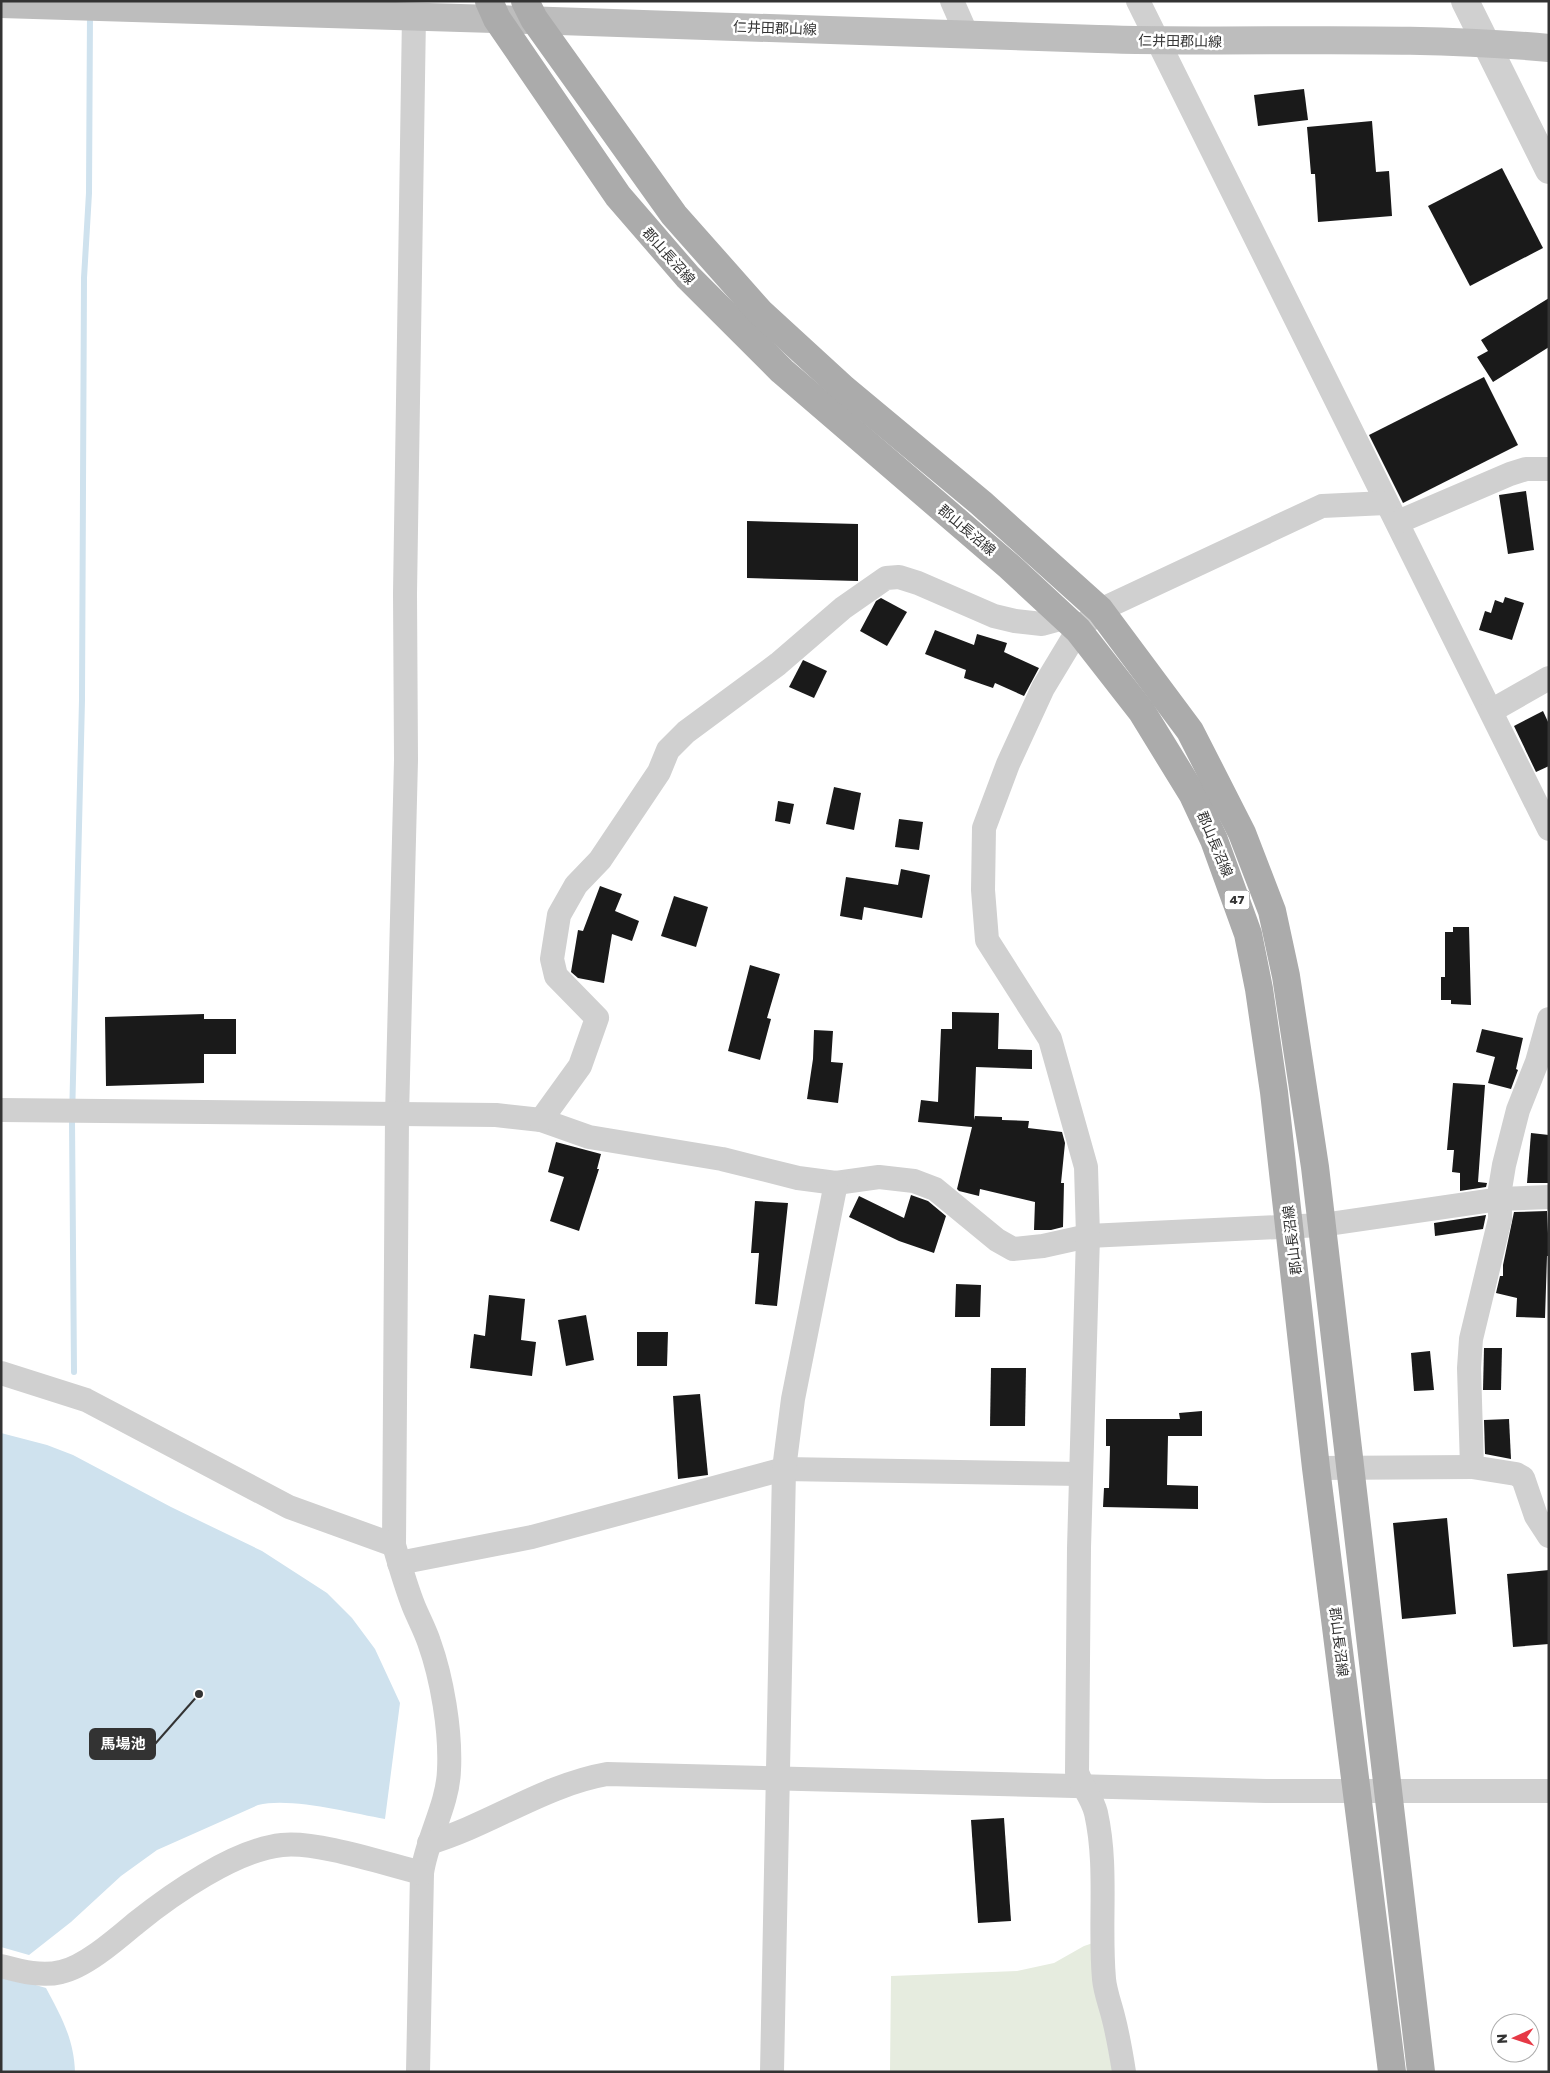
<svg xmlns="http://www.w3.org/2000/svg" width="1550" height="2073" font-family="Rubik,'Noto Sans JP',sans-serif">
  <rect width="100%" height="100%" fill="#fff"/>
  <polygon fill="#e6ecdf" points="1099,1941 1120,2072 890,2072 891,1976 1017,1971 1054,1963 1084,1946"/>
  <g fill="#cfe2ee">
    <path d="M1,1433l46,12 26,10 98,52 91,44 65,42 25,25 23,31 25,54 -15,116c-35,-6 -94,-22 -127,-14l-101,45 -36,26 -50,46 -42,33 -28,-8z"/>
    <path d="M1,1975l45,13c15,28 28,51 29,84h-74z"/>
  </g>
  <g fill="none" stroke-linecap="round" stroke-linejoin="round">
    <polyline stroke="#cfe2ee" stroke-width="6" points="74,1372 72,1120 82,700 84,278 89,193 90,12"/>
  </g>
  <g fill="#1a1a1a">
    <polygon points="1304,89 1308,120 1258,126 1254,95"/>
    <polygon points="1372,121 1376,172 1389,171 1392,216 1318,222 1315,174 1311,174 1307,127"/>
    <polygon points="1502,168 1543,248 1470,286 1428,206"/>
    <polygon points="1549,298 1549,347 1493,382 1477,357 1488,351 1481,340"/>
    <polygon points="1484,377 1518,445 1403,503 1369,435"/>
    <polygon points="1526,491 1534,550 1508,554 1499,495"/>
    <polygon points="747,521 858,524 858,581 747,578"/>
    <polygon points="1505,597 1524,603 1512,640 1479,630 1485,611 1491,613 1495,600 1503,603"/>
    <polygon points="881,598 907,612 887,646 860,631 876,601"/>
    <polygon points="935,630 974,645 977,634 1007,643 1004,652 1039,668 1024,696 995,683 993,688 964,678 966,670 925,654"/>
    <polygon points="803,660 827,671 814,698 789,687"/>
    <polygon points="1543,711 1549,724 1549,766 1536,772 1514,726"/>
    <polygon points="834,787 861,793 854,830 826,824"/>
    <polygon points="778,801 794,804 790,824 775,821"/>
    <polygon points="899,819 923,822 919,850 895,847"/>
    <polygon points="901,869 930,875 922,918 864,907 862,920 840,916 846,877 898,885"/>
    <polygon points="600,886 622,894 615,911 639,921 632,941 612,934 604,983 578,978 571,972 578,930 583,931"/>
    <polygon points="674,896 708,907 696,947 661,936"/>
    <polygon points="1453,927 1469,927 1471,1005 1451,1004 1451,1000 1441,1000 1441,977 1445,977 1445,932 1453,932"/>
    <polygon points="750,965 780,974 767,1018 771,1019 760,1060 728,1051"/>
    <polygon points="952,1012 999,1013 998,1049 1032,1050 1032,1069 976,1067 974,1120 975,1116 1002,1117 1002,1120 1029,1121 1028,1128 1062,1132 1065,1143 1061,1183 1064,1183 1063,1227 1051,1230 1034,1230 1035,1202 980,1189 979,1196 959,1191 957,1189 972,1127 918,1122 921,1100 938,1102 941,1029 952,1029"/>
    <polygon points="204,1014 204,1019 236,1019 236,1054 204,1054 204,1083 106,1086 105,1017"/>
    <polygon points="1482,1029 1523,1038 1516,1069 1518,1070 1511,1089 1488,1083 1495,1057 1476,1052"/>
    <polygon points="814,1030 833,1031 831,1062 843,1063 838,1103 807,1099 813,1059"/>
    <polygon points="1453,1083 1485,1085 1478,1182 1487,1183 1486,1187 1460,1191 1460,1173 1452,1172 1454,1150 1447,1150"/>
    <polygon points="1531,1133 1549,1135 1549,1183 1527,1183"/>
    <polygon points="556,1142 601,1154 597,1169 599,1169 579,1231 550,1221 564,1177 548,1172"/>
    <polygon points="911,1195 928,1201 946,1216 934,1253 899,1241 849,1217 859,1196 904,1218"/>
    <polygon points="755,1201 788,1203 777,1306 755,1304 759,1253 751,1253"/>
    <polygon points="1547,1211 1549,1256 1547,1256 1545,1318 1516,1317 1517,1298 1496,1293 1500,1276 1503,1276 1503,1265 1514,1212"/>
    <polygon points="1486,1215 1483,1229 1435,1236 1434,1223"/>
    <polygon points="956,1284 981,1285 980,1317 955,1317"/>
    <polygon points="489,1295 525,1299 521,1340 536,1342 532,1376 470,1368 474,1334 485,1336"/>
    <polygon points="586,1315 594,1360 566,1366 558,1320"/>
    <polygon points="637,1332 668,1332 667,1366 637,1366"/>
    <polygon points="1484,1348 1502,1348 1501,1390 1483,1390"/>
    <polygon points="1430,1351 1434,1390 1414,1391 1411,1353"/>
    <polygon points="991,1368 1026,1368 1025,1426 990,1426"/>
    <polygon points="700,1394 708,1475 678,1479 673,1396"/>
    <polygon points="1202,1411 1202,1436 1168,1436 1167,1485 1198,1486 1198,1509 1103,1507 1104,1488 1109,1488 1110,1446 1106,1446 1106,1419 1180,1419 1179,1413"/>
    <polygon points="1509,1419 1511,1459 1485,1454 1484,1420"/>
    <polygon points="1447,1518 1456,1614 1402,1619 1393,1523"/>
    <polygon points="1549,1570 1549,1644 1513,1647 1507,1574"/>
    <polygon points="1004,1818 1011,1921 978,1923 971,1820"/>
  </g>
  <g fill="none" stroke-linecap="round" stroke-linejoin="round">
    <g stroke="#d0d0d0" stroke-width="24">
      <polyline points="952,1 967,35"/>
      <polyline points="1138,1 1549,829"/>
      <path d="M414,15l-9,579 1,166 -9,356 -3,429c6,21 12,42 20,62 5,12 11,23 15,35 13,36 22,89 20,128 -1,35 -22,68 -27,103l-4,199"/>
      <polyline points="1398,522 1510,474 1526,469 1549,469"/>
      <polyline points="1491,711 1549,678"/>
      <polyline points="1549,1019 1537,1062 1518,1110 1504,1165 1500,1189 1500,1219 1471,1339 1469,1368 1472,1467 1516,1474 1523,1478 1536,1516 1549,1536"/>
      <polyline points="1,1110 496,1115 541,1120 589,1137 722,1159 798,1178 836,1183 879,1177 914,1181 935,1189 997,1240 1013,1249 1043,1246 1088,1236 1322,1225 1500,1199 1549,1197"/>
      <polyline points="541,1120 580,1066 597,1018 556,976 552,959 559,915 576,885 600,860 659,772 668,750 686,732 778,664 843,608 886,578 899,577 918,583 994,616 1015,621 1042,624 1064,618"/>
      <polyline points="1,1373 86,1400 289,1507 394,1545"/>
      <polyline points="1316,1468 1472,1467"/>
      <polyline points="399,1563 532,1537 784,1469 1081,1474"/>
      <path d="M429,1843c61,-18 115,-58 178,-69l659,17h283"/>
      <path d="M1,1966c19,5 40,11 60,6 24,-5 56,-33 75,-49 36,-29 99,-73 146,-78 36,-4 103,19 140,28"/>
      <polyline points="772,2072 784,1469 793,1399 836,1183"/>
      <path d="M1124,2072c-3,-19 -6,-37 -11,-56 -3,-12 -8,-25 -9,-37 -5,-55 4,-112 -8,-166 -4,-16 -14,-26 -19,-41l2,-224 9,-312 -2,-69 -36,-128 -63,-99 -4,-50 1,-62 24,-64 35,-76 35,-58 22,-20 222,-104 64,-3"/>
    </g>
    <polyline stroke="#d0d0d0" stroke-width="28" points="1465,1 1549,170"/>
    <path stroke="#bdbdbd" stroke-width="28" d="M1,4c366,10 731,23 1097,35 150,5 301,-5 451,9"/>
    <g stroke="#ababab" stroke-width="28">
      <polyline points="489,1 497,19 618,196 688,277 782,371 1010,567 1078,630 1142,712 1193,795 1214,840 1248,934 1259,989 1274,1092 1316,1468 1392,2072"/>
      <polyline points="525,1 534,19 674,215 760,312 844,389 981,503 1100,610 1190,731 1242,833 1272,911 1286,976 1315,1167 1421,2072"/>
    </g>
  </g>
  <g text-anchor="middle" stroke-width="5" stroke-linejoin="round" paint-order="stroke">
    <rect fill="#fff" stroke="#707070" stroke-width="1" x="1224.5" y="890.5" width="25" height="19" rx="4"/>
    <g font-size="12" font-weight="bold" fill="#333">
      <text x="1237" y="904">47</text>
    </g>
    <g font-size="14" fill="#333" stroke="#fff">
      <text transform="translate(775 28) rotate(2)" y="5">仁井田郡山線</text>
      <text transform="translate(1180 41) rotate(1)" y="5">仁井田郡山線</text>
      <text transform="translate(669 256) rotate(48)" y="5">郡山長沼線</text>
      <text transform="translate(967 530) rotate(40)" y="5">郡山長沼線</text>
      <text transform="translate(1215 844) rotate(67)" y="5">郡山長沼線</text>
      <text transform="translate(1292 1240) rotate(-97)" y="5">郡山長沼線</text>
      <text transform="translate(1339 1642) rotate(83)" y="5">郡山長沼線</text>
    </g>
  </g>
  <path fill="none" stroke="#333" stroke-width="2" d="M199 1694L155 1744"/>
  <circle fill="#333" stroke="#fff" stroke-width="2" cx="199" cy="1694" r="5"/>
  <rect fill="#333" stroke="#333" stroke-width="2" x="90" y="1729" width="65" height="30" rx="5"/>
  <g font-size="15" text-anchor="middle" font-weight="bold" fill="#fff">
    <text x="123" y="1749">馬場池</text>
  </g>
  <rect width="1550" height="2073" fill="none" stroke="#333333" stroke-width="5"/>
  <g transform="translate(1515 2038) rotate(267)"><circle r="24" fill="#ffffff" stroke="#adadad"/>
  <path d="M0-4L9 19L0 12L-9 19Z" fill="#e63946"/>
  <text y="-8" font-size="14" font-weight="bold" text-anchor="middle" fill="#333333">N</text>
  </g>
</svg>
